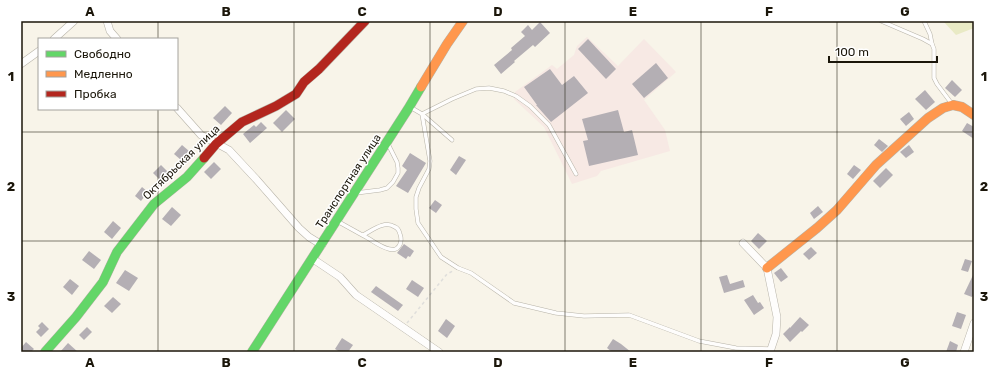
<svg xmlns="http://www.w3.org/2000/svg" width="995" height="373" font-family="Rubik,sans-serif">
  <rect width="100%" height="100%" fill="#f8f4e9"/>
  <polygon fill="#f7e9e4" points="587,37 618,66 644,39 676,72 644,100 665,130 670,151 601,171 597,176 572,184 544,127 514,99 515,92 552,65 557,69 574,55 577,46"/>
  <polygon fill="#e9eac5" points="943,21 974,21 974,28 956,35"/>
  <g fill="#b4afb4">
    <polygon points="540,22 550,33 535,47 533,45 514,61 515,62 501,74 494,65 512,50 511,48 525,36 521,32 528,25 532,30"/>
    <polygon points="588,39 616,69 606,79 578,49"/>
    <polygon points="656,63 668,78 644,98 632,84"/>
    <polygon points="550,69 562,85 574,76 588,93 551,122 536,105 537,105 524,87"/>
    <polygon points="952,80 962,90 955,97 945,88"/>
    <polygon points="925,90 935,102 926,110 915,99"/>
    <polygon points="225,106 232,113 221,125 213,118"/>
    <polygon points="286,110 295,119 282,132 273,123"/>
    <polygon points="618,110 624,132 632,130 638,155 589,166 583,141 588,140 582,119"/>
    <polygon points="909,112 914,119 906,126 900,119"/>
    <polygon points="261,122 267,128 250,143 243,134 254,125 256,127"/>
    <polygon points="967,123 974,127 974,139 962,131"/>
    <polygon points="879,139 888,146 882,152 874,145"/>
    <polygon points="182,145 189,151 181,160 174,154"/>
    <polygon points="909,145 914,152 906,158 900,152"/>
    <polygon points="410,153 426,163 408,193 396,186 407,170 402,166"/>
    <polygon points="459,156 466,160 456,175 450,170"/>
    <polygon points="214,162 221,169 211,179 204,172"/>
    <polygon points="161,165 171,175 163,183 153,173"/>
    <polygon points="854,165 861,170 853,179 847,174"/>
    <polygon points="886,168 893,175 880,188 873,181"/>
    <polygon points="142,187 148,192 141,201 135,196"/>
    <polygon points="435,200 442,205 436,213 429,208"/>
    <polygon points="818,206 823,212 814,219 810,213"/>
    <polygon points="172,207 181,215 171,226 162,219"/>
    <polygon points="113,221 121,228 112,239 104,232"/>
    <polygon points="758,233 767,241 759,249 751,241"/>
    <polygon points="404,244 414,251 410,257 408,256 406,259 397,253"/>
    <polygon points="811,247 817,253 809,260 803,254"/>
    <polygon points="89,251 101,260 94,269 82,260"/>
    <polygon points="965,259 972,261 968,272 961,270"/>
    <polygon points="781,268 788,277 781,282 774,273"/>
    <polygon points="125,270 138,278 129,291 116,283"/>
    <polygon points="974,273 974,294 972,297 964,294"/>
    <polygon points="727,275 730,284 743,280 745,287 724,293 719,277"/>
    <polygon points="70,279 79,286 72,295 63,287"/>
    <polygon points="412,280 424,288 418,297 406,289"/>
    <polygon points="376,286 403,305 398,311 371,292"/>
    <polygon points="753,295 758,303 760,302 764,308 754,315 744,300"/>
    <polygon points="113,297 121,304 112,313 104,306"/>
    <polygon points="957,312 966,315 961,329 952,326"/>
    <polygon points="800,317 809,325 802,332 801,331 790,342 783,334 790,327 790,328"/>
    <polygon points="446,319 455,326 447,338 438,331"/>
    <polygon points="42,322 49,329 41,337 36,332 40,328 38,326"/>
    <polygon points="87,327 92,332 84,340 79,335"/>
    <polygon points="342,338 353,345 348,352 340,352 335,349"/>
    <polygon points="613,339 621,344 631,352 612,352 607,348"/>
    <polygon points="950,341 958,345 956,352 946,352"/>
    <polygon points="26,342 34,349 31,352 21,352 21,348"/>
    <polygon points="68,343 78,352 60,352"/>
  </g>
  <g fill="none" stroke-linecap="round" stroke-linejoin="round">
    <defs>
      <g id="lane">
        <polyline points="881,21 923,39 932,44 934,49 934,78 937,84 952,104"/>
        <polyline points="924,21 930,34 932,44"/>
        <polyline points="410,107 422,114 452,99 476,89 489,88 504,91 516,96 530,106 549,125 576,174"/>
        <polyline points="422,114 430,161 429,169 419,188 416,197 416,209 418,223 441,257 458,268 471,273 514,303 556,313 584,316 629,315 699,341 736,348 771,349"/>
        <polyline points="422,114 452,140"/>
        <polyline points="356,193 380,190 387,188 393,182 398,173 398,168 397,162 388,144"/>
        <path d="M337,221c9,5 18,10 27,15 8,4 16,11 25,13 10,3 14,-7 11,-15 -1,-4 -2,-6 -5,-7 -11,-7 -22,3 -32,8"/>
      </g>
      <g id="street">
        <polyline points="107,21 110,31 117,39"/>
        <polyline points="54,39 74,21"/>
        <polyline points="21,64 39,51"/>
        <polyline points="177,108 201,135 229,150 256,179 299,228 309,237 322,245"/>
        <polyline points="743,243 767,268 777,317 776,334 771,349"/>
        <polyline points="313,259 340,277 356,295 439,352"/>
        <polyline points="964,352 974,323"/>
      </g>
      <g id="fast">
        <polyline points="45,352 76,317 103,282 117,252 154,204 187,177 204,158"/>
        <polyline points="252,352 408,109 421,87"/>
      </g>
      <g id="slow">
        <polyline points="421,87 447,44 463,21"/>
        <polyline points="767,268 817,228 837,210 876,165 928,118 943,108 953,105 962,107 974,115"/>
      </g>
      <polyline id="jam" points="204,158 216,144 242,122 276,106 296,94 304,82 319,69 365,21"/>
    </defs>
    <use href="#lane" stroke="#b7b3a8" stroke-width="4.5"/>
    <use href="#street" stroke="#b7b3a8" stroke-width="8"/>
    <use href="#fast" stroke="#b7b3a8" stroke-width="10"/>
    <use href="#slow" stroke="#b7b3a8" stroke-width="10"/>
    <use href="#jam" stroke="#b7b3a8" stroke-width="10"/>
    <polyline stroke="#dfdedb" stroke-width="1.5" stroke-dasharray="3 3" stroke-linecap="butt" points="407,323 447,274 453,271"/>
    <use href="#lane" stroke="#fefdfc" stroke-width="3.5"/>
    <use href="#street" stroke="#fefdfc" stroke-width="7"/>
    <use href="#fast" stroke="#63d668" stroke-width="9"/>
    <use href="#slow" stroke="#ff974d" stroke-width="9"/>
    <use href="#jam" stroke="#b3261e" stroke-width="9"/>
  </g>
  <path fill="none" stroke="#1b160a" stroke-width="1" stroke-opacity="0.55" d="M158,21v18M294,21v331M430,21v331M565,21v331M701,21v331M837,21v331M158,109v243M21,132h953M21,241h953"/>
  <g text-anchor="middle" stroke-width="3" stroke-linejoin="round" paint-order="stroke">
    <g font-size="11" fill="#1b160a" stroke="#fff">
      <text transform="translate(181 162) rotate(-44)" y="4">Октябрьская улица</text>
      <text transform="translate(348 181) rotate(-57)" y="4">Транспортная улица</text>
    </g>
  </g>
  <rect width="995" height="373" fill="none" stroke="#ffffff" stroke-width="44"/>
  <rect x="38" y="38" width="140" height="72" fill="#ffffff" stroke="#a4a29d"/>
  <rect x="46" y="51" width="20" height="6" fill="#63d668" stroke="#a4a29d"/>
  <text x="74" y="58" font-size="12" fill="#1b160a">Свободно</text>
  <rect x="46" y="71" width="20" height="6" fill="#ff974d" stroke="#a4a29d"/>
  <text x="74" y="78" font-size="12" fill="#1b160a">Медленно</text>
  <rect x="46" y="91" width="20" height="6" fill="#b3261e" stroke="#a4a29d"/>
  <text x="74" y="98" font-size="12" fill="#1b160a">Пробка</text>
  <path d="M829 56v6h108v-6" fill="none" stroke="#1b160a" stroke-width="2"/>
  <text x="835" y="56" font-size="12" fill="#1b160a" stroke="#ffffff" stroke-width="3" paint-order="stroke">100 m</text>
  <rect x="22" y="22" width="951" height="329" fill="none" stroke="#1b160a" stroke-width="1.5"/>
  <g font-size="13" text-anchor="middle" font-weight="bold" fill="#1b160a">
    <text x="90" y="16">A</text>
    <text x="226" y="16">B</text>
    <text x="362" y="16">C</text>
    <text x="498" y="16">D</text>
    <text x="633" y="16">E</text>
    <text x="769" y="16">F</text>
    <text x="905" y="16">G</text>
    <text x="11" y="81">1</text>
    <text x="984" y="81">1</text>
    <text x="11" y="191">2</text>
    <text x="984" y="191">2</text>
    <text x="11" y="301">3</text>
    <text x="984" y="301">3</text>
    <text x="90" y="367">A</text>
    <text x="226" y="367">B</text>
    <text x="362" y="367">C</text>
    <text x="498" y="367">D</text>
    <text x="633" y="367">E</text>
    <text x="769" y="367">F</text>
    <text x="905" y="367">G</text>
  </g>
</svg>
